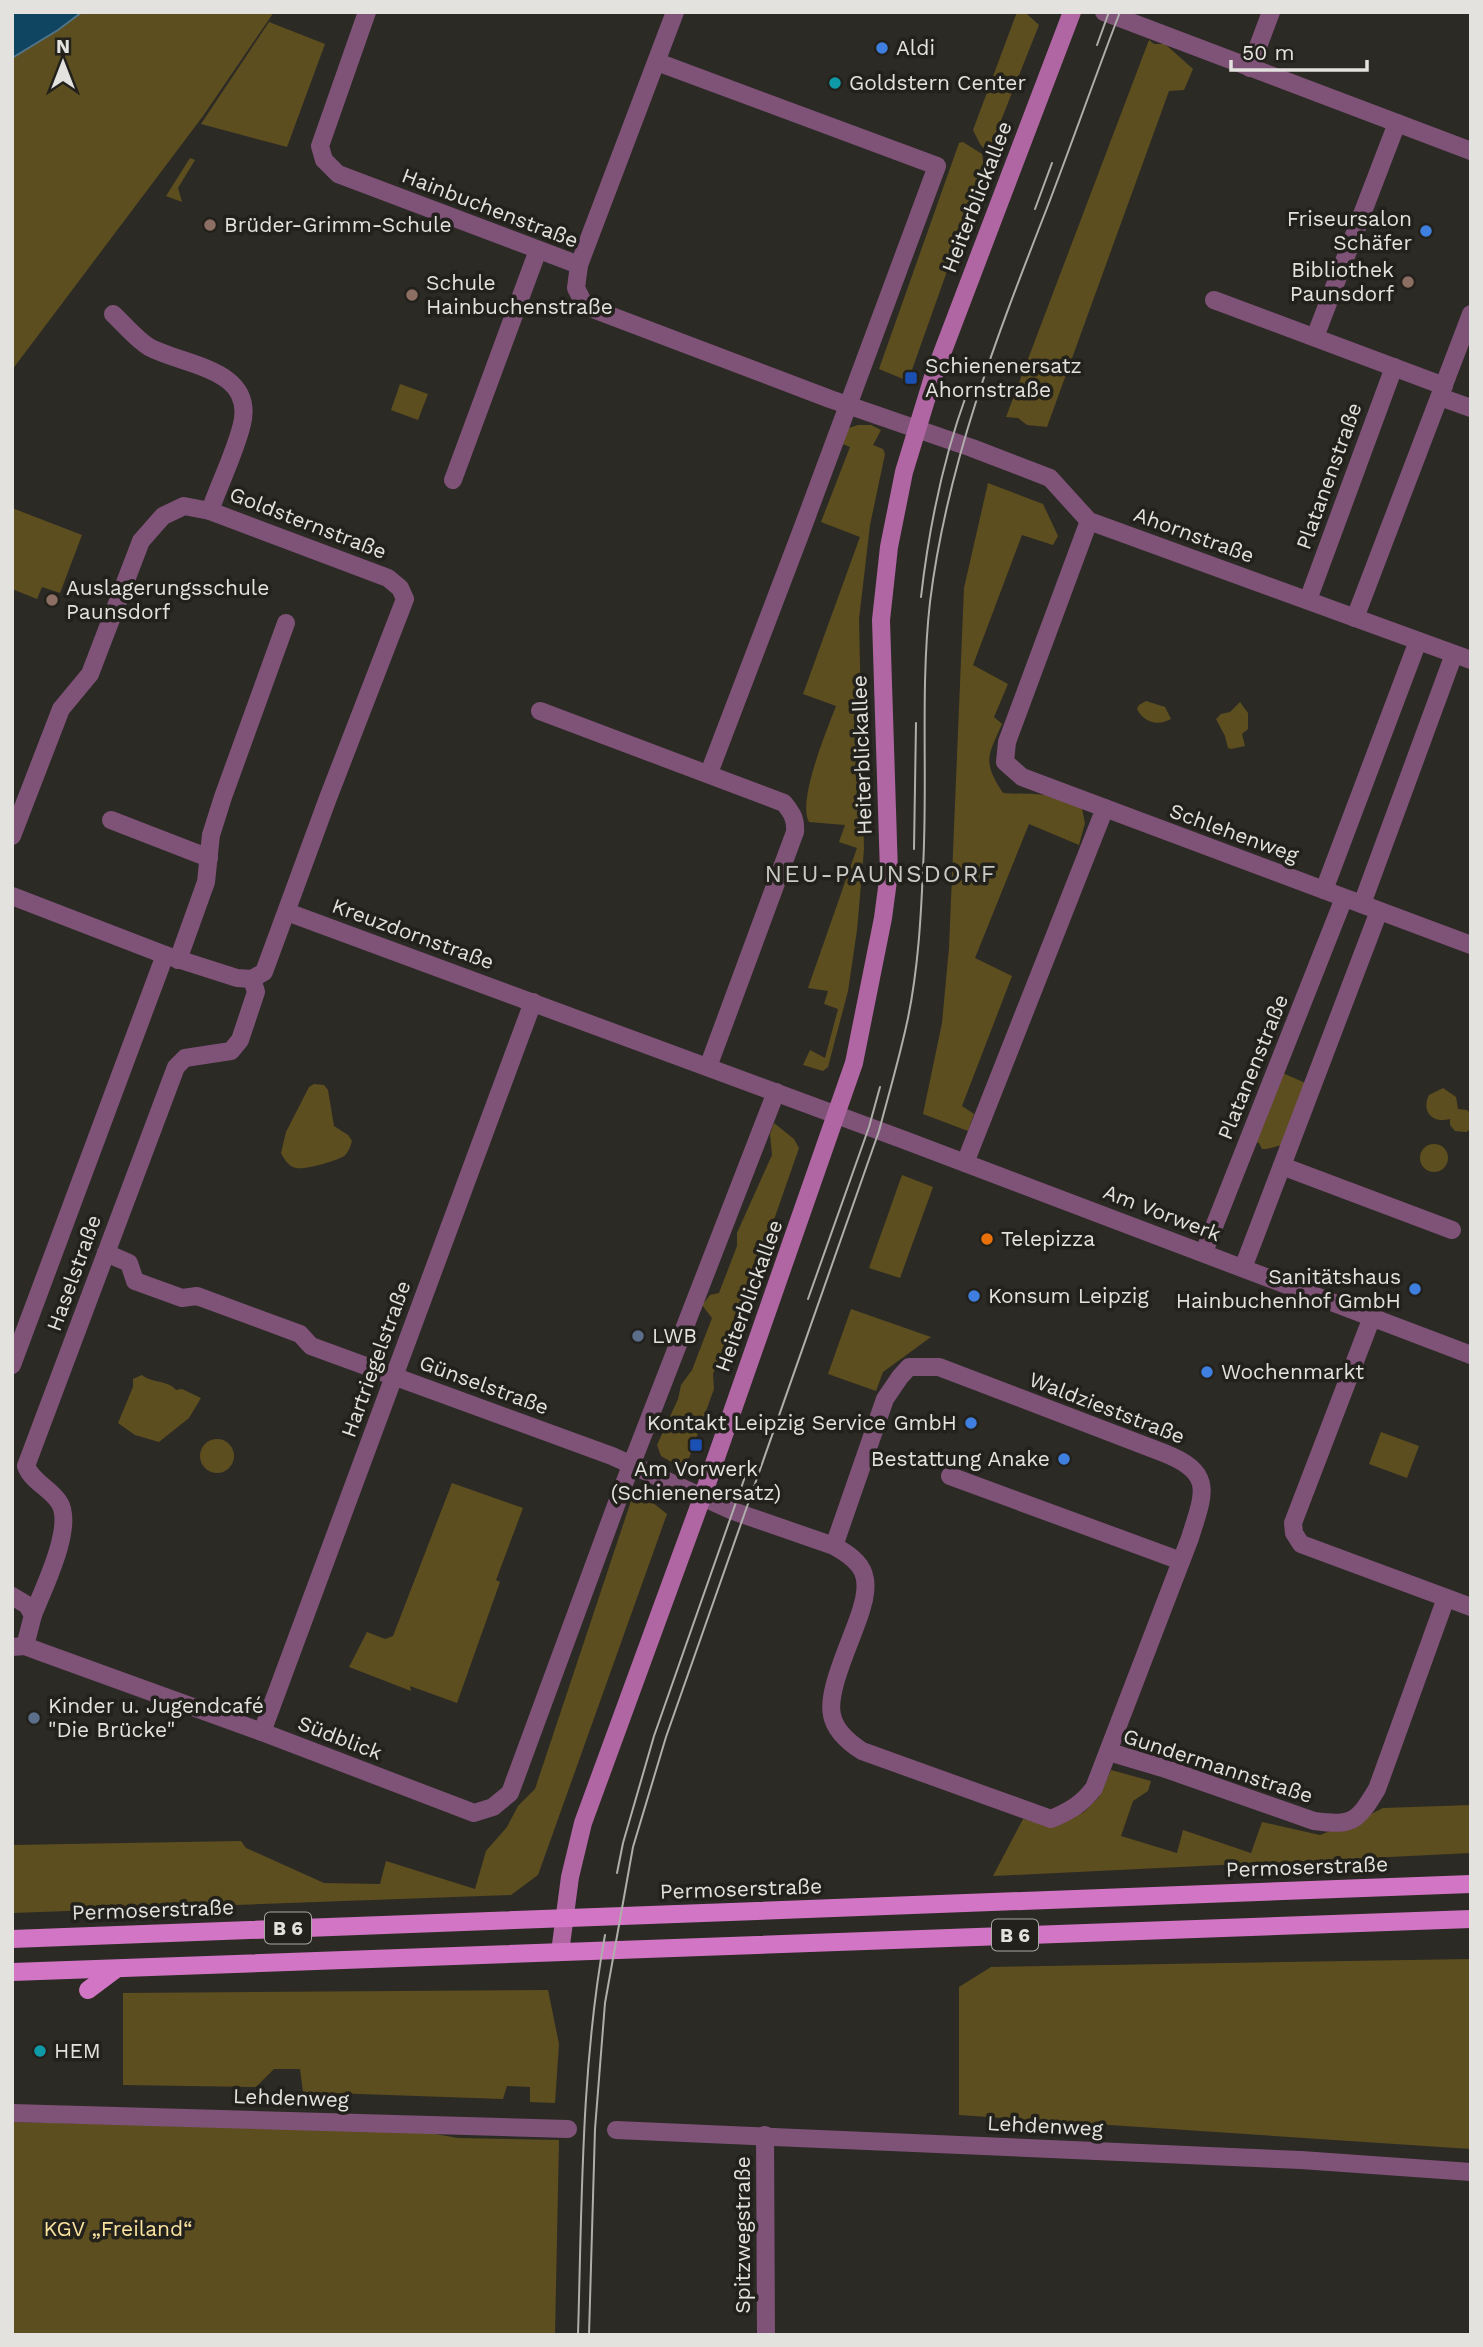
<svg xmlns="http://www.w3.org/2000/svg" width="1483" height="2347" font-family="'Work Sans',sans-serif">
  <rect width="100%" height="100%" fill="#2c2a25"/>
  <g fill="#5d4e1f">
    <polygon points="12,12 274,12 203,116 12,370"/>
    <polygon points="1017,12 1027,14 1039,25 988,153 980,144 973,130"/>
    <polygon points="269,22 325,44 287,147 201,124"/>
    <polygon points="1149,40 1154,44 1165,44 1193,69 1184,90 1169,91 1047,427 1027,425 1018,418 1006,417"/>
    <polygon points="963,142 982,154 984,167 908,381 879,369 959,143"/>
    <polygon points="190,158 195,160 178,188 182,202 166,196"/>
    <polygon points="400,384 428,394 418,420 391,410"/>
    <path d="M858,425h13l10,5 -8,15 10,4 2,5 -15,71 -11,94 5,230 -7,81 -9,61 -20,76 -5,4 -20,-6 7,-15 15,8 13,-49 -14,-5 4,-13 -20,-3 49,-140 -18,-6 6,-17 -36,-3c-12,-21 18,-92 27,-116l-33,-12 57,-157 -39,-15 29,-75 -10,-4 9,-15z"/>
    <path d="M988,483l55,21 15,32 -5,9 -31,-10 -49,130 35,19 -14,33 8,7c-14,32 -20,37 1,69 28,2 56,-2 79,16l3,14 -6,22 -50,-21 -54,134 37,18 -50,130 12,8 -6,17 -45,-17 19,-91 7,-75 15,-360z"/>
    <polygon points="12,508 82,535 60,593 42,587 37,599 12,589"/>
    <path d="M1146,701l19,6 6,12c-13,7 -27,4 -34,-10l2,-4z"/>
    <polygon points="1240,702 1248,713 1248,729 1242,734 1245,746 1231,749 1228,748 1225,736 1216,719 1221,714 1230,712"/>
    <path d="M1278,1071l32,14 -23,60c-10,0 -15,4 -25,4l-3,-6 -9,-3z"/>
    <path d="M314,1084l10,1 4,5 6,36 14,9 4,6c-2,6 -3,11 -8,15 -7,5 -39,14 -48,12 -8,-2 -12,-9 -15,-15l5,-21 23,-45z"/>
    <path d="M1443,1088l13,9 2,12 9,1 4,4v15l-5,3 -11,-1 -5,-6v-6c-18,5 -29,-8 -21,-24z"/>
    <polygon points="774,1123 794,1139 799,1148 762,1254 748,1282 713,1374 714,1389 689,1458 677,1465 661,1456 657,1445 678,1399 681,1385 692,1370 712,1318 702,1305 710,1295 719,1293 737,1246 737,1233 772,1155 770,1134"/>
    <circle cx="1434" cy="1158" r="14"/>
    <polygon points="902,1175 933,1187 900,1278 869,1268"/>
    <polygon points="851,1309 931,1337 883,1372 876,1391 828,1374"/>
    <path d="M142,1375c9,8 26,5 34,15l6,-1 19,9 -12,20 -30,24 -24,-7 -17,-12 15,-36v-8z"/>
    <polygon points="1381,1432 1419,1446 1407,1478 1369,1464"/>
    <circle cx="217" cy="1456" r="17"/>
    <polygon points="452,1483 523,1508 496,1580 500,1582 457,1703 410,1686 411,1691 349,1667 367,1632 385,1639 393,1636"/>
    <polygon points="631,1501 653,1503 667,1514 538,1875 511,1895 12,1913 12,1845 241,1841 246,1848 324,1883 380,1884 386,1861 475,1889 486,1851 507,1827 518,1806 535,1789"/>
    <polygon points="1111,1770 1151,1781 1148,1791 1133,1801 1121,1836 1177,1853 1183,1830 1251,1853 1262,1822 1320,1835 1361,1819 1383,1808 1471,1805 1471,1853 993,1876 1023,1819 1057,1825 1084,1812 1099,1797"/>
    <polygon points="1471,1959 1471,2149 959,2115 959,1987 991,1967"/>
    <polygon points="548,1990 559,2044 555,2103 530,2102 530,2087 507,2086 503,2099 303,2092 300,2069 274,2069 256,2087 123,2085 123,1993"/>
    <polygon points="12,2122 418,2131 458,2138 559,2140 555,2335 12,2335"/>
  </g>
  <polygon fill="#104561" stroke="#4f7487" stroke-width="2" points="12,12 82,12 58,30 12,58"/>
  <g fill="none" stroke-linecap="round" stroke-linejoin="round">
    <g stroke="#7f5278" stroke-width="18">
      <polyline points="367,12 320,146 324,160 338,174 579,265 576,288 585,306 830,399 972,448 1050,478 1089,521 1471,660"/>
      <polyline points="1104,12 1471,151"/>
      <polyline points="657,62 937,166 801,532 709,773"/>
      <polyline points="1250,68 1271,12"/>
      <polyline points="579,265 675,12"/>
      <polyline points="1214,300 1444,386"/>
      <path d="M113,314c11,10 23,25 36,33 35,19 106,21 93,77 -7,29 -22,58 -32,87"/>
      <polyline points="1315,337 1397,123"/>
      <polyline points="1440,397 1471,408"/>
      <polyline points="453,480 538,250"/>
      <polyline points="1089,521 1007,742 1005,762 1022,777 1471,945"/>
      <polyline points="1308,600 1394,367"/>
      <polyline points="1355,618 1471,314"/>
      <path d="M540,711l244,92c8,10 12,16 11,29l-87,235"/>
      <polyline points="111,820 209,858"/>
      <polyline points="12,836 61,709 90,674 141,541 163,516 184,506 210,511 388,578 400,588 405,599 328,798 264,972 252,979 237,978 165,955 12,896"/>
      <polyline points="1324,890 1418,641"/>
      <polyline points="1362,904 1454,654"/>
      <polyline points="287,912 907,1141 1471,1355"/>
      <polyline points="178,960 206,882 211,835 223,797 286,623"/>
      <polyline points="965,1163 1105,808"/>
      <polyline points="1282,1166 1452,1230"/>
      <polyline points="1204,1252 1344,898"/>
      <path d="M106,1253l23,10 6,18 47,17 15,-2 103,38 11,12 301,110 121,55 101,35c11,6 26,15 30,29 3,9 1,23 -2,32 -7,27 -36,82 -30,108 3,16 16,27 30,36l189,68c19,-8 31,-15 43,-31l96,-250c14,-45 25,-65 -26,-85l-225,-86h-30l-9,10 -15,22 -51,147"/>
      <polyline points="1243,1268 1379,911"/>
      <polyline points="1372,1317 1293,1523 1294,1533 1301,1544 1471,1607"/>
      <polyline points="12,1365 165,955"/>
      <polyline points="950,1476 1181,1561"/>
      <polyline points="12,1596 27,1605 33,1615 25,1646"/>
      <path d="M33,1615c10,-26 42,-89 26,-113 -9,-14 -27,-20 -33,-36l150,-399 9,-9 46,-7 9,-11 16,-48 -4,-13"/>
      <polyline points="12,1647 25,1646 41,1652 262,1732 474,1813 493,1807 510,1793 622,1489 776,1092"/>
      <polyline points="262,1732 533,1002"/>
      <path d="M1109,1752l54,16 151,53c39,5 43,1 63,-32l69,-191"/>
      <polyline points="12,2113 568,2129"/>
      <polyline points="616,2130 1301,2160 1471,2172"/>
      <polyline points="765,2135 766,2335"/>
    </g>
    <polyline stroke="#af66a3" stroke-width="18" points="560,1952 570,1877 583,1823 702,1498 854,1063 883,918 889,873 881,620 889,547 904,472 933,377 1072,12"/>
    <g stroke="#d375c5" stroke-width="18">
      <polyline points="12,1939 1471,1884"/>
      <polyline points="12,1972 1471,1919"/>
      <polyline points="88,1990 116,1969"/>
    </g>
    <g stroke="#afaeab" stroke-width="2">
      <polyline points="1097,45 1109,12"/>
      <polyline points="1035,209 1052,163"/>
      <path d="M921,597c8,-70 22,-138 46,-204"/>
      <polyline points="914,849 916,723"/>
      <polyline points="808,1299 869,1127 880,1087"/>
      <polyline points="617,1873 623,1843 654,1736 747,1471"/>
      <path d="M578,2335c4,-134 3,-268 27,-400"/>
      <path d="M589,2335l6,-206 10,-126 28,-156 33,-110 213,-606c10,-38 21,-75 29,-113 10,-49 13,-100 15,-150 5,-88 -3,-178 7,-266 17,-138 67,-266 117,-394 25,-65 48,-131 73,-196"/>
    </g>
  </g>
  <g fill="#3f7fe0" stroke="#22211c" stroke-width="2.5">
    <circle cx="882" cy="48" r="7"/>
    <circle cx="1426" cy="231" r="7"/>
    <circle cx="1415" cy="1289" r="7"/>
    <circle cx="974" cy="1296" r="7"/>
    <circle cx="1207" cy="1372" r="7"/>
    <circle cx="971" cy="1423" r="7"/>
    <circle cx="1064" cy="1459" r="7"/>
  </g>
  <g fill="#0f9aa8" stroke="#22211c" stroke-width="2.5">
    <circle cx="835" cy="83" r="7"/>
    <circle cx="40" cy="2051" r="7"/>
  </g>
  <g fill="#8d6e63" stroke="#22211c" stroke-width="2.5">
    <circle cx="210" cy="225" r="7"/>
    <circle cx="1408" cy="282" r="7"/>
    <circle cx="412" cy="295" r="7"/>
    <circle cx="52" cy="600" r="7"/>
  </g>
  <g fill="#1a4fb4" stroke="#22211c" stroke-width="2.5">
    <rect x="904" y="371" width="14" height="14" rx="3.5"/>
    <rect x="689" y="1438" width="14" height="14" rx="3.5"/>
  </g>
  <circle fill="#e8710a" stroke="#22211c" stroke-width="2.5" cx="987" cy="1239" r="7"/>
  <g fill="#5c6f8a" stroke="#22211c" stroke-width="2.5">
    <circle cx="638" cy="1336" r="7"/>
    <circle cx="34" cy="1718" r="7"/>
  </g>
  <g text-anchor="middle" stroke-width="7" stroke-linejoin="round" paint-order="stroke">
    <g fill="#22211c" stroke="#a9a8a4" stroke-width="2">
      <rect x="265" y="1912.5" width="46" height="31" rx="5"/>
      <rect x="992" y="1919.5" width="46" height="31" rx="5"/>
    </g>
    <g font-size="19" font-weight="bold" fill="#e3e2df">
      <text x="288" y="1935">B 6</text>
      <text x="1015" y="1942">B 6</text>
    </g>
    <g font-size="21" fill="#e3e2df" stroke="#22211c" text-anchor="start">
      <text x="896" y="55">Aldi</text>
      <text x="849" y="90">Goldstern Center</text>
      <text x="1412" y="226" text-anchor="end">Friseursalon<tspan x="1412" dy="24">Schäfer</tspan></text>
      <text x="224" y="232">Brüder-Grimm-Schule</text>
      <text x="1394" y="277" text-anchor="end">Bibliothek<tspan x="1394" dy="24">Paunsdorf</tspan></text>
      <text x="426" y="290">Schule<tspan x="426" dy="24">Hainbuchenstraße</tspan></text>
      <text x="925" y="373">Schienenersatz<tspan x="925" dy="24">Ahornstraße</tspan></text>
      <text x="66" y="595">Auslagerungsschule<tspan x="66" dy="24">Paunsdorf</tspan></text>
      <text x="1001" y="1246">Telepizza</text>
      <text x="1401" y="1284" text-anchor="end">Sanitätshaus<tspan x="1401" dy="24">Hainbuchenhof GmbH</tspan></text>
      <text x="988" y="1303">Konsum Leipzig</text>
      <text x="652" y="1343">LWB</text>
      <text x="1221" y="1379">Wochenmarkt</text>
      <text x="957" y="1430" text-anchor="end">Kontakt Leipzig Service GmbH</text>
      <text x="1050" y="1466" text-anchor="end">Bestattung Anake</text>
      <text x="696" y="1476" text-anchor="middle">Am Vorwerk<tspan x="696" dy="24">(Schienenersatz)</tspan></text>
      <text x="48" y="1713">Kinder u. Jugendcafé<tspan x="48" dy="24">"Die Brücke"</tspan></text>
      <text x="54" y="2058">HEM</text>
    </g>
    <g font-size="21" fill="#e3e2df" stroke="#22211c">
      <text transform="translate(977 197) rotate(-69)" y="7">Heiterblickallee</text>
      <text transform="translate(490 208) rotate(21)" y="7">Hainbuchenstraße</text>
      <text transform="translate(1329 476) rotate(-70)" y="7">Platanenstraße</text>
      <text transform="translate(308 523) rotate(21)" y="7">Goldsternstraße</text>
      <text transform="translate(1194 535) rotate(20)" y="7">Ahornstraße</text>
      <text transform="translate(862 755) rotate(-92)" y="7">Heiterblickallee</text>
      <text transform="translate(1234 833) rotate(20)" y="7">Schlehenweg</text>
      <text transform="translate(413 934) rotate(20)" y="7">Kreuzdornstraße</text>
      <text transform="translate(1253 1067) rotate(-68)" y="7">Platanenstraße</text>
      <text transform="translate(1162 1213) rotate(21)" y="7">Am Vorwerk</text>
      <text transform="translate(74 1273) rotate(-70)" y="7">Haselstraße</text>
      <text transform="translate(749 1296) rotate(-70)" y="7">Heiterblickallee</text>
      <text transform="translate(376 1359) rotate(-70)" y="7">Hartriegelstraße</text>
      <text transform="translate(484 1385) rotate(20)" y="7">Günselstraße</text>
      <text transform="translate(1107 1408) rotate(21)" y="7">Waldzieststraße</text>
      <text transform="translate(340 1738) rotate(21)" y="7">Südblick</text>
      <text transform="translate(1218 1766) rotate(18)" y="7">Gundermannstraße</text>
      <text transform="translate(1307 1867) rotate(-2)" y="7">Permoserstraße</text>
      <text transform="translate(741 1889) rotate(-2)" y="7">Permoserstraße</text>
      <text transform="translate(153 1910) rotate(-2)" y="7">Permoserstraße</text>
      <text transform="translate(291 2098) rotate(2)" y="7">Lehdenweg</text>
      <text transform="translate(1045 2126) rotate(3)" y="7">Lehdenweg</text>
      <text transform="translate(743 2235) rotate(-90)" y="7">Spitzwegstraße</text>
    </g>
    <g font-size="21" fill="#fae39e" stroke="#22211c">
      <text x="118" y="2236">KGV „Freiland“</text>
    </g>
    <g font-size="24" letter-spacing="2" fill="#cbc9c3" stroke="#22211c">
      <text x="881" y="882">NEU-PAUNSDORF</text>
    </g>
  </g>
  <rect width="1483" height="2347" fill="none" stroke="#e3e2df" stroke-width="28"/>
  <g transform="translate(63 63)" stroke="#22211c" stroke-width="5" paint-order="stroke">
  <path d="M0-5L12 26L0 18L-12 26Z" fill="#e3e2df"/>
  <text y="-10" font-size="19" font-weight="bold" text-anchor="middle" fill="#e3e2df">N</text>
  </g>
  <path d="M1231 60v10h136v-10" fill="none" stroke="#e3e2df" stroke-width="3.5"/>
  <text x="1242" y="60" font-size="21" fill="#e3e2df" stroke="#22211c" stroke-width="5" paint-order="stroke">50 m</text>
</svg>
